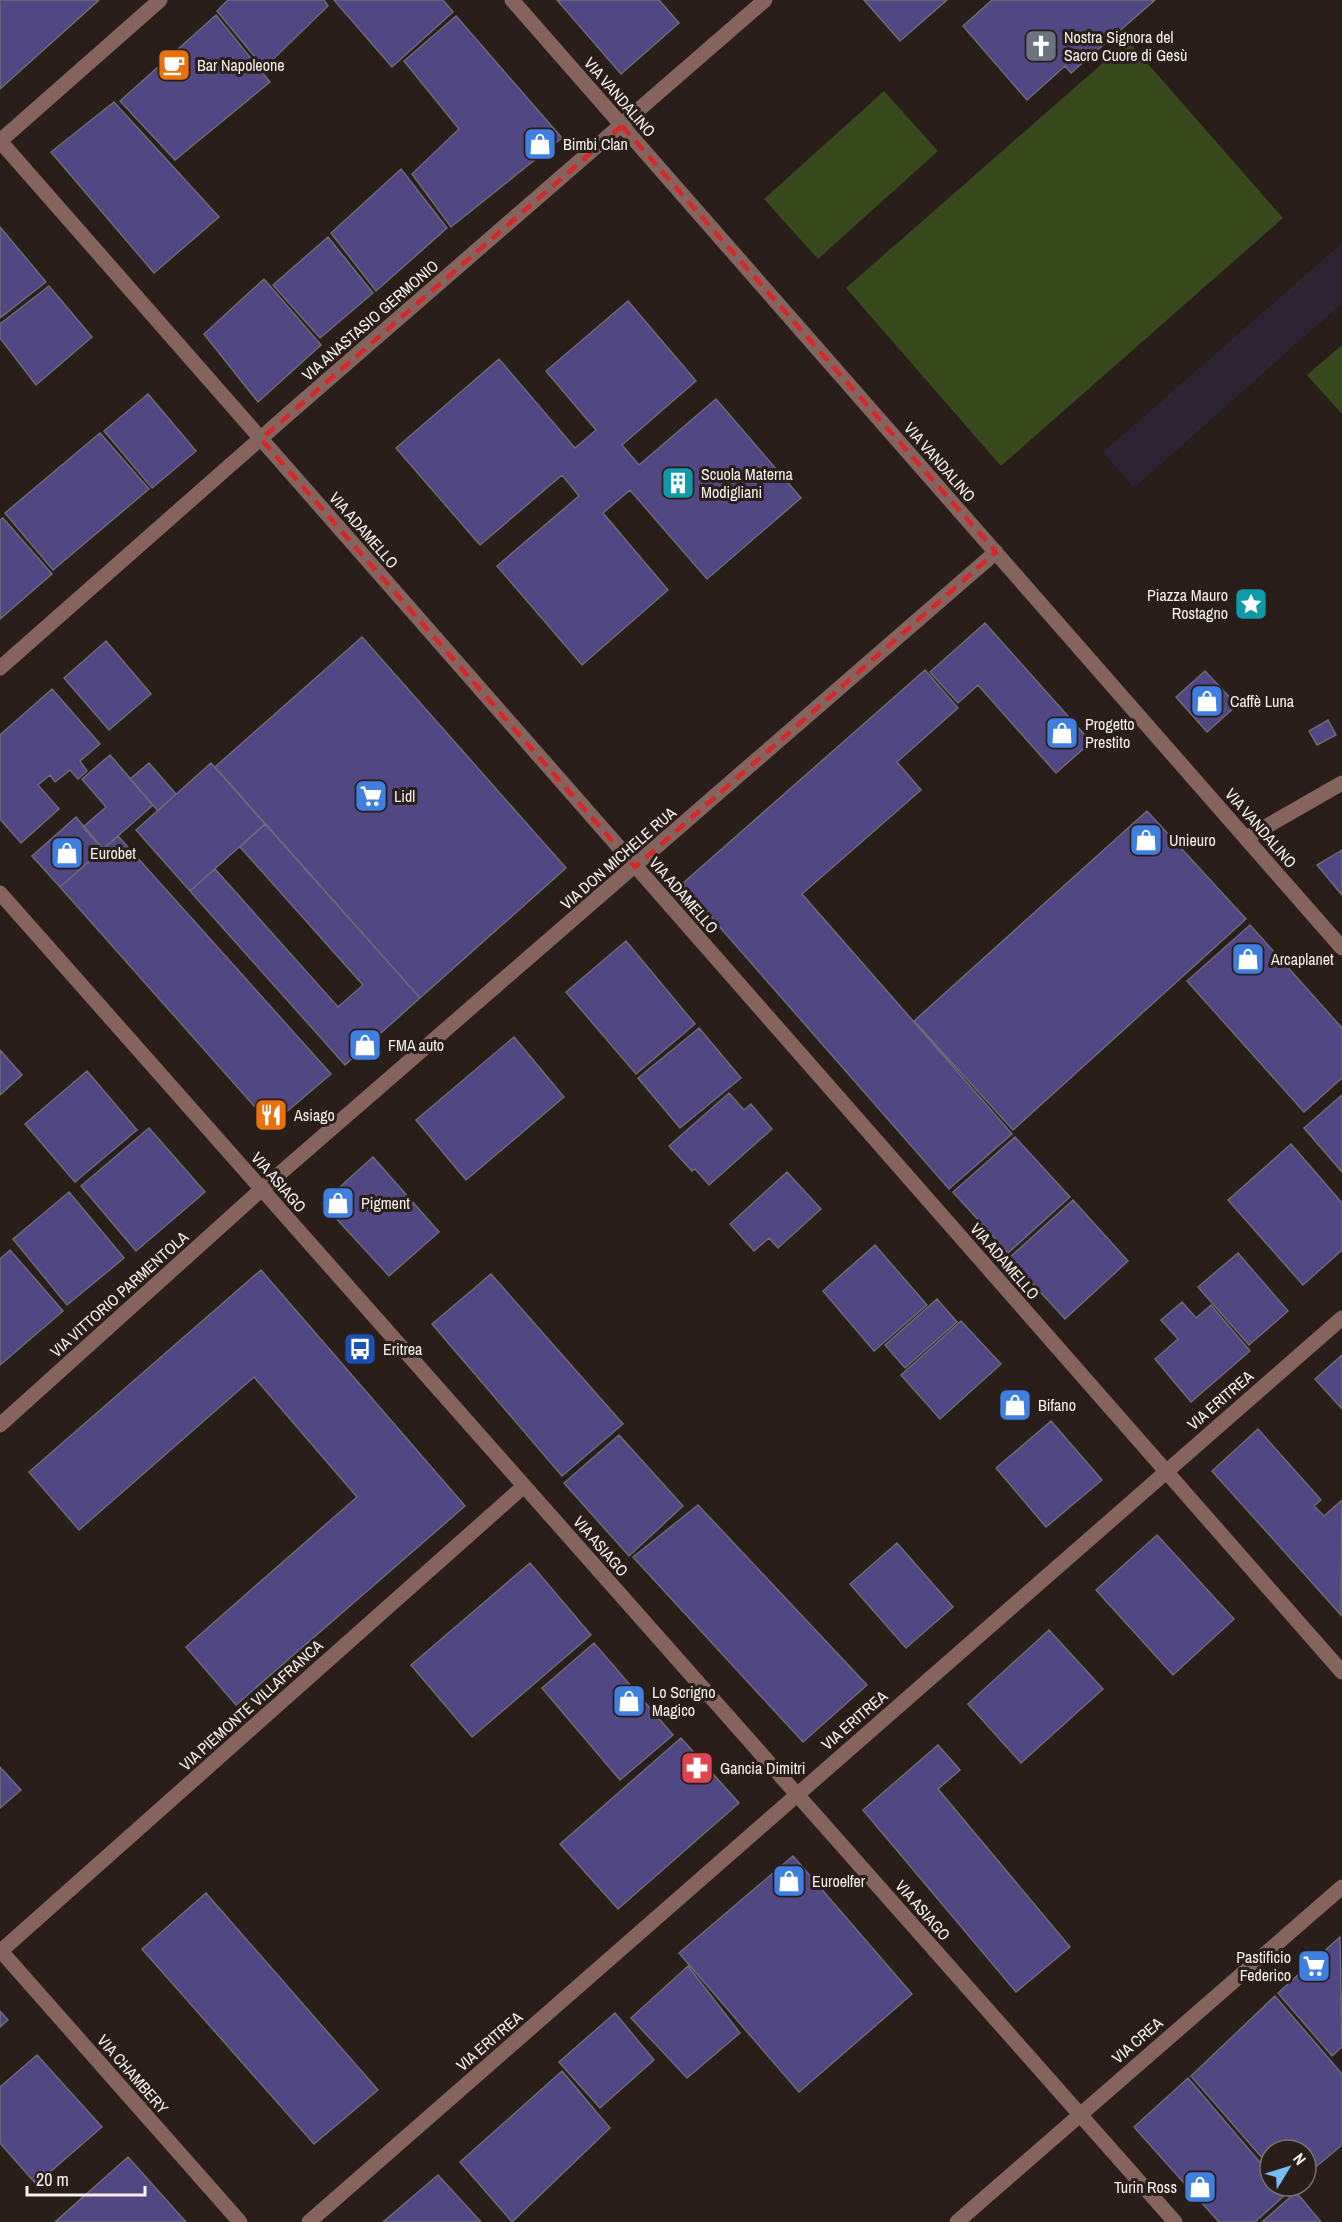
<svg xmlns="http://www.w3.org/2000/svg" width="1342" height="2222" font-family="'Archivo Narrow',sans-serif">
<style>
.commercial{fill:#2d2433}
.green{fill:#38491b}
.building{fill:#514783;stroke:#6c6b77;stroke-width:1.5}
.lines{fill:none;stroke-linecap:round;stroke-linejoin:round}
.minor{stroke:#84645d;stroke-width:15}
.marked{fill:none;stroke:#d62828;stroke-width:4.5;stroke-dasharray:12 8;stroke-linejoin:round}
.labels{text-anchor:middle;stroke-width:6;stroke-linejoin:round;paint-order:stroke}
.poi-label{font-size:16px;fill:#f7f0ec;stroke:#291e19;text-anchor:start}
.street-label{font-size:16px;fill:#f7f0ec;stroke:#291e19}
</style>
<rect width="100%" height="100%" fill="#291e19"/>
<path class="commercial" d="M1342,243V303L1134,488L1103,452Z"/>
<path class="green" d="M1128,41L1283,218L1001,466L846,288Z
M884,91L938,151L818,259L764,199Z
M1342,345V414L1307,375Z"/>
<path class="building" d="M0,0H99L0,89Z
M228,0H324L328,6L264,68L217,11Z
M334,0H443L453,12L392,67Z
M557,0H659L679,23L621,74Z
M864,0H947L900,41Z
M992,0H1155L1071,73L1065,66L1027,100L963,26Z
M216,15L270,82L175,160L120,101Z
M456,16L562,138L451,227L412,174L459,129L404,61Z
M114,102L219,217L154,273L51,152Z
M401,169L447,228L376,291L331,233Z
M0,227L46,282L0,318Z
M328,237L373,293L320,338L273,285Z
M264,279L321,345L258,402L204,334Z
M49,286L92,337L36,385L0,338V324Z
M628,301L696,381L622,445L639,465L716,399L801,498L707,579L630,490L603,513L668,590L582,665L497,566L579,496L562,475L480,545L396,448L499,359L575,448L596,430L546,371Z
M148,394L196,451L152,488L104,431Z
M100,433L149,489L53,570L5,513Z
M3,518L52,574L0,619V520Z
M985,623L1091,742L1056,773L978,685L958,703L930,672Z
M362,637L566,868L420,998L215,767Z
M106,641L151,694L109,730L64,678Z
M925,670L958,708L897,762L921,790L802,894L1012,1134L949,1189L682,884Z
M1205,671L1237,705L1207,732L1176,697Z
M52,689L100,744L80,761L87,771L78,779L70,770L55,782L50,775L38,785L59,809L21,843L0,819V735Z
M1328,720L1336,735L1317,745L1309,731Z
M110,755L153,805L103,849L83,827L106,807L82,779Z
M149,763L176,794L158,811L130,779Z
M211,763L265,824L190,891L136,830Z
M1147,811L1246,919L1013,1130L914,1021Z
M76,817L103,849L60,887L32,856Z
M265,824L420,998L345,1065L190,891L215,869L338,1007L363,985L240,847Z
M118,836L331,1074L271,1125L60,887Z
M1342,850V895L1317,865Z
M1250,925L1342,1028V1078L1304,1112L1187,981Z
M626,941L695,1024L636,1074L566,992Z
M699,1028L741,1078L680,1128L638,1078Z
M514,1037L564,1097L466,1180L416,1120Z
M0,1050L22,1075L0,1095Z
M87,1071L137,1130L75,1182L25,1124Z
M729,1093L744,1110L751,1104L772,1129L709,1185L695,1169L692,1171L669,1146Z
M1342,1095V1172L1304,1128Z
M149,1128L205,1192L136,1251L81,1186Z
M1015,1137L1070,1197L1008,1253L953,1192Z
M1291,1144L1342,1203V1250L1303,1285L1228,1200Z
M373,1157L439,1232L389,1276L322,1203Z
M787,1172L821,1209L778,1248L769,1238L754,1251L730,1224Z
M69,1192L124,1258L67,1305L13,1239Z
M1073,1200L1128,1261L1065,1319L1009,1258Z
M875,1245L927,1305L874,1351L823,1291Z
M10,1250L63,1311L0,1365V1259Z
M1238,1253L1288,1311L1249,1345L1198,1287Z
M261,1270L465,1506L236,1705L186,1647L357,1497L254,1377L79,1530L29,1472Z
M491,1274L623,1424L562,1476L432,1324Z
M937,1299L957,1322L905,1368L885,1345Z
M1182,1302L1196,1318L1211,1305L1250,1351L1191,1402L1155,1359L1178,1339L1161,1320Z
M961,1321L1001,1364L940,1419L901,1375Z
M1342,1355V1409L1315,1379Z
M1051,1421L1102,1480L1046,1527L996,1468Z
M1258,1429L1321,1500L1314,1506L1324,1516L1342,1500L1341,1615L1212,1471Z
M619,1435L683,1506L629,1556L564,1483Z
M698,1505L867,1685L803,1742L633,1557Z
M1157,1535L1234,1619L1173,1675L1096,1590Z
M897,1543L953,1607L906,1648L850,1584Z
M530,1563L591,1635L472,1737L411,1665Z
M1049,1630L1103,1689L1021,1763L968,1704Z
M594,1643L673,1735L620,1780L542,1688Z
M681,1738L739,1803L618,1909L560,1844Z
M938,1745L960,1770L938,1789L1070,1947L1016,1992L863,1810Z
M0,1767L21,1790L0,1808Z
M793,1856L912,1994L799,2092L679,1953Z
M206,1893L378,2090L314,2144L142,1949Z
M1340,1937L1342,2047L1332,2056L1278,1993Z
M688,1966L740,2033L687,2078L631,2018Z
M1275,1996L1342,2074V2145L1306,2175V2150H1270V2167L1191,2076Z
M0,2011L8,2020L0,2027Z
M615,2013L654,2060L600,2108L559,2062Z
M37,2055L102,2127L36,2184L0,2143V2087Z
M562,2071L610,2128L512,2222L460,2162Z
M1188,2078L1270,2174V2186H1280L1286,2194L1255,2222H1219L1134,2127Z
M128,2157L186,2222H55Z
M438,2175L481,2222H383Z
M1296,2192L1321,2222H1262Z"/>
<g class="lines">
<path class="minor" d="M512,0L1342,948
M0,141L1342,1672
M0,141L160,0
M0,668L286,416L765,0
M1246,838L1342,783
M0,893L1175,2222
M0,1425L262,1189L996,552
M0,1950L240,2222
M1,1951L524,1486
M309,2222L1342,1318
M957,2222L1342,1887"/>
</g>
<path class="marked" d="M622,126L996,552L635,867L261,439Z"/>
<defs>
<g id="church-square" transform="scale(1.725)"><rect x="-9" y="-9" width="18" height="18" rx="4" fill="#6b7280" stroke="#291e19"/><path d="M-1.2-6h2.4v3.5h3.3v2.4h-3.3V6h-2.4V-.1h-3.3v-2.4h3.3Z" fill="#fff"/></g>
<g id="cafe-square" transform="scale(1.725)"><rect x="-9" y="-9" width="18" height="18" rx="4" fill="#e8710a" stroke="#291e19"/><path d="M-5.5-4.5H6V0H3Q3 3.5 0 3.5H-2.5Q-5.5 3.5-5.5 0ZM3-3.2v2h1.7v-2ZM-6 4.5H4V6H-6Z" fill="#fff"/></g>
<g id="shop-square" transform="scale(1.725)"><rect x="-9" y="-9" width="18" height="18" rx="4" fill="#3f7fe0" stroke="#291e19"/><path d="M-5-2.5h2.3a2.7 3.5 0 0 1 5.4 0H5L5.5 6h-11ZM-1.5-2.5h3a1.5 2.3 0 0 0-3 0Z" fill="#fff"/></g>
<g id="building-square" transform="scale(1.725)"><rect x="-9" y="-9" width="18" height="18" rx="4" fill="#0f9aa8" stroke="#291e19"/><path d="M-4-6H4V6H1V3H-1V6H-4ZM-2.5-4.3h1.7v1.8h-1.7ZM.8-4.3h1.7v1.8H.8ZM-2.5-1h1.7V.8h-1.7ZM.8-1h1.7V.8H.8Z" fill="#fff"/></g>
<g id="sight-square" transform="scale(1.725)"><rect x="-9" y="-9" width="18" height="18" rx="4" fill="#0f9aa8" stroke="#291e19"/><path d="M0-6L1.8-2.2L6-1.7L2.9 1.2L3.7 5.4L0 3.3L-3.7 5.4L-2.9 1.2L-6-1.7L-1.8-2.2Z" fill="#fff"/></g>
<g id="supermarket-square" transform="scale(1.725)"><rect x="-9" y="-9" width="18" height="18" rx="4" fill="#3f7fe0" stroke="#291e19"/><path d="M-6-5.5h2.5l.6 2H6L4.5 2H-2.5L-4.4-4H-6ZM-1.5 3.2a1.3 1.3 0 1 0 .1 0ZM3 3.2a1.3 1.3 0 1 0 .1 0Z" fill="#fff"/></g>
<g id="restaurant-square" transform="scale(1.725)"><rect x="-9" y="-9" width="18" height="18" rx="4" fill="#e8710a" stroke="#291e19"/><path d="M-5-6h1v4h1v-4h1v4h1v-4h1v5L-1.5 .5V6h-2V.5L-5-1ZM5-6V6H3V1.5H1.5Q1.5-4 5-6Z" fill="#fff"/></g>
<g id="bus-square" transform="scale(1.725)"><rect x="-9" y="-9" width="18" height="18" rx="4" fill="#1a4fb4" stroke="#291e19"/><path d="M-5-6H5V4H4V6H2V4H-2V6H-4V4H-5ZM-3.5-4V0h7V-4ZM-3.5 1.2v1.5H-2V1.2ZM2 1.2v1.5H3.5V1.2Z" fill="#fff"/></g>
<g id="pharmacy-square" transform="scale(1.725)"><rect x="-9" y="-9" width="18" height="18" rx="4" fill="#e0444e" stroke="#291e19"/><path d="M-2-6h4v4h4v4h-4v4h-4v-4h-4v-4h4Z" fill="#fff"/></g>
</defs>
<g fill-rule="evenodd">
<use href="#church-square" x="1041" y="46"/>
<use href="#cafe-square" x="174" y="65"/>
<use href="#shop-square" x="540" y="144"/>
<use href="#building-square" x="678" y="483"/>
<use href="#sight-square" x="1251" y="604"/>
<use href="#shop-square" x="1207" y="701"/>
<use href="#shop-square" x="1062" y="733"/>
<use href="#supermarket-square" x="371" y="796"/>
<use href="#shop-square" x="1146" y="840"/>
<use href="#shop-square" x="67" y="853"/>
<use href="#shop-square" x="1248" y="959"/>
<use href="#shop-square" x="365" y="1045"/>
<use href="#restaurant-square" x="271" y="1115"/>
<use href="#shop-square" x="338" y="1203"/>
<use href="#bus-square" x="360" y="1349"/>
<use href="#shop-square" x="1015" y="1405"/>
<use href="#shop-square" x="629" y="1701"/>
<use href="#pharmacy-square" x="697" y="1768"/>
<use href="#shop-square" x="789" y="1881"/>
<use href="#supermarket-square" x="1314" y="1966"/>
<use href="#shop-square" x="1200" y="2187"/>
</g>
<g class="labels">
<g class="poi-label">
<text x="1064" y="43">Nostra Signora del<tspan x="1064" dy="18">Sacro Cuore di Gesù</tspan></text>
<text x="197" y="71">Bar Napoleone</text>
<text x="563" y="150">Bimbi Clan</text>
<text x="701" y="480">Scuola Materna<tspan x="701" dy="18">Modigliani</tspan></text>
<text x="1228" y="601" text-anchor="end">Piazza Mauro<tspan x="1228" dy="18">Rostagno</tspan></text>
<text x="1230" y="707">Caffè Luna</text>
<text x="1085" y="730">Progetto<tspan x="1085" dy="18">Prestito</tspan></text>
<text x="394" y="802">Lidl</text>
<text x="1169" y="846">Unieuro</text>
<text x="90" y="859">Eurobet</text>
<text x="1271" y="965">Arcaplanet</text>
<text x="388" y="1051">FMA auto</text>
<text x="294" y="1121">Asiago</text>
<text x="361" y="1209">Pigment</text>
<text x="383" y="1355">Eritrea</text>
<text x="1038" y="1411">Bifano</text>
<text x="652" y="1698">Lo Scrigno<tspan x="652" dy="18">Magico</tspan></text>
<text x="720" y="1774">Gancia Dimitri</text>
<text x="812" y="1887">Euroelfer</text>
<text x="1291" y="1963" text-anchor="end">Pastificio<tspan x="1291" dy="18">Federico</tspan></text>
<text x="1177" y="2193" text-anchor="end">Turin Ross</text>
</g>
<g class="street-label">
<text transform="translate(620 97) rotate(49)" y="6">VIA VANDALINO</text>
<text transform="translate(370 320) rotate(-41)" y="6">VIA ANASTASIO GERMONIO</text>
<text transform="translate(940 462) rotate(49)" y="6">VIA VANDALINO</text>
<text transform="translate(364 530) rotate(49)" y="6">VIA ADAMELLO</text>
<text transform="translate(1261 828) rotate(49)" y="6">VIA VANDALINO</text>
<text transform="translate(618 858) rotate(-41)" y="6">VIA DON MICHELE RUA</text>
<text transform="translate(684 895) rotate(49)" y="6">VIA ADAMELLO</text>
<text transform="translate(279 1182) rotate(49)" y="6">VIA ASIAGO</text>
<text transform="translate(1005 1261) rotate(49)" y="6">VIA ADAMELLO</text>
<text transform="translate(119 1294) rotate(-42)" y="6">VIA VITTORIO PARMENTOLA</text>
<text transform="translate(1220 1400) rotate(-41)" y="6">VIA ERITREA</text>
<text transform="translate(601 1546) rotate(49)" y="6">VIA ASIAGO</text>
<text transform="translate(251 1705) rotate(-42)" y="6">VIA PIEMONTE VILLAFRANCA</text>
<text transform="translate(854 1720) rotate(-41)" y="6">VIA ERITREA</text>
<text transform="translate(923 1910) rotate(49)" y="6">VIA ASIAGO</text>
<text transform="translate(1137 2040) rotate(-41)" y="6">VIA CREA</text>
<text transform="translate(489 2041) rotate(-41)" y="6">VIA ERITREA</text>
<text transform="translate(133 2074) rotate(49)" y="6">VIA CHAMBERY</text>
</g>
</g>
<g transform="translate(1288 2168) rotate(52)"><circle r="28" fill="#291e19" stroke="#7b726d" stroke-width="1.5"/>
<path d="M0-4.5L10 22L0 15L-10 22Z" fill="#7abef8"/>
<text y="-9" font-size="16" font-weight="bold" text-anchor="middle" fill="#f7f0ec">N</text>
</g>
<path d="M27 2186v9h118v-9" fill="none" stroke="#f7f0ec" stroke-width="3"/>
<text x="36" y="2186" font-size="18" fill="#f7f0ec" stroke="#291e19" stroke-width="4.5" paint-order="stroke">20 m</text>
</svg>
